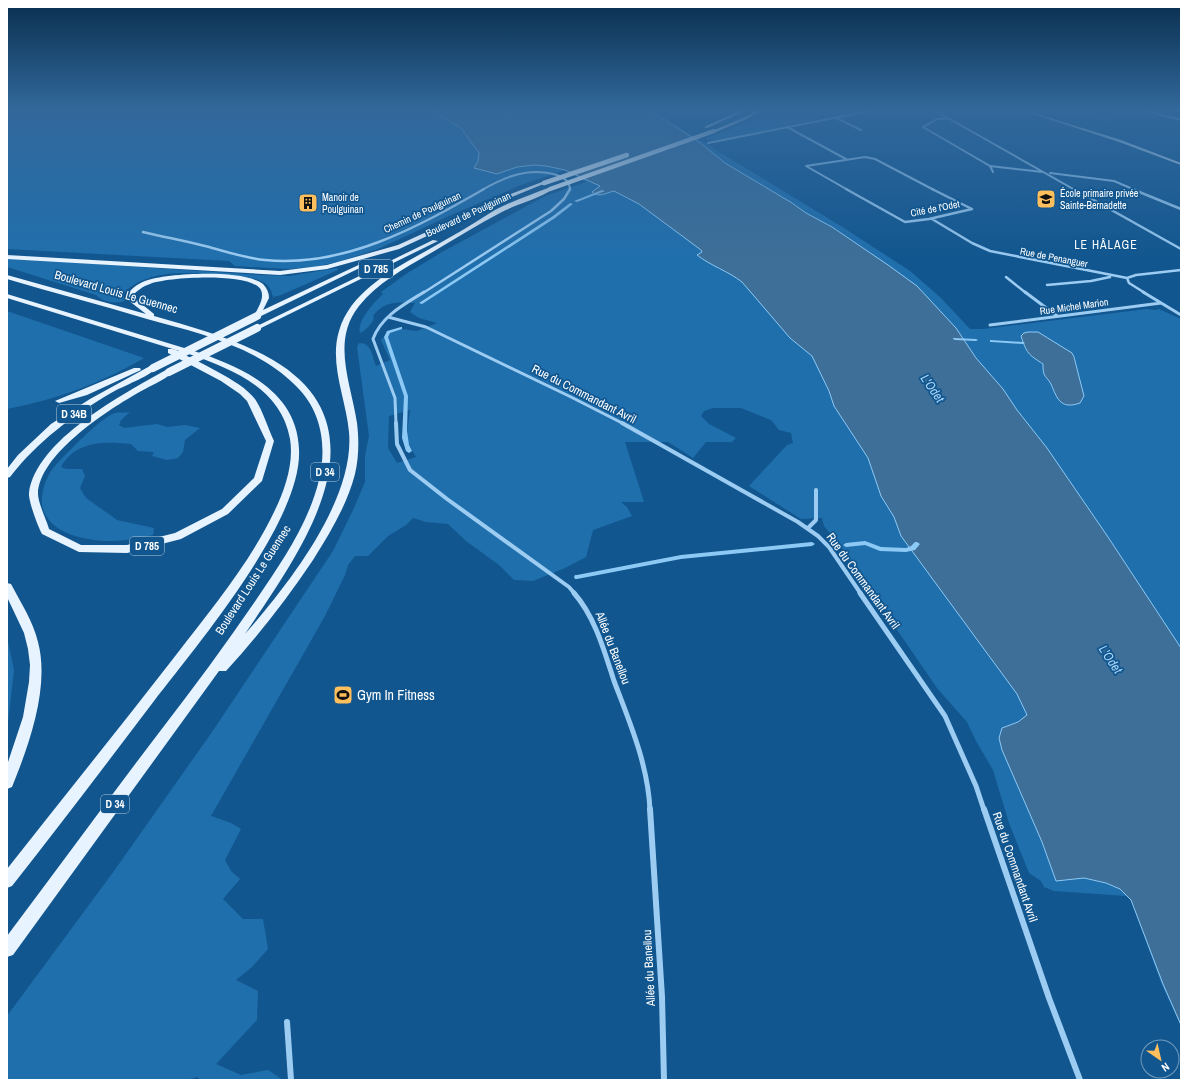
<svg xmlns="http://www.w3.org/2000/svg" width="1188" height="1087" font-family="'Archivo Narrow',sans-serif">
<style>
.green{fill:#206fad;fill-rule:evenodd}
.water{fill:#3d6f98;stroke:#8dc9f5}
.lines{fill:none;stroke-linecap:round;stroke-linejoin:round}
.stream{fill:#8dc9f5;fill-rule:evenodd}
.minor-far5{stroke:#9cccf2;stroke-width:2}
.minor-far4{stroke:#9cccf2;stroke-width:2.5}
.minor-far3{stroke:#9cccf2;stroke-width:3}
.minor-far2{stroke:#9cccf2;stroke-width:4}
.minor-far1{stroke:#9cccf2;stroke-width:5}
.minor{stroke:#9cccf2;stroke-width:6}
.secondary{fill:#cbe5fc;fill-rule:evenodd}
.primary{fill:#e7f3ff;fill-rule:evenodd}
.primary-bridge-far1{stroke:#e7f3ff;stroke-width:4.5}
.primary-bridge{stroke:#e7f3ff;stroke-width:8}
.labels{text-anchor:middle;stroke-width:3.5;stroke-linejoin:round;paint-order:stroke}
.far-poi-label{font-size:10px;fill:#fff;stroke:#11568f;text-anchor:start}
.far-street-label{font-size:10px;fill:#fff;stroke:#11568f}
.shield{fill:#11568f;stroke:#b8ccdd;stroke-width:1}
.shield-label{font-size:11px;font-weight:bold;fill:#fff}
.far-quarter-label{font-size:12px;letter-spacing:1px;fill:#fff;stroke:#11568f}
.street-label{font-size:12px;fill:#fff;stroke:#11568f}
.water-label{font-size:13px;font-style:italic;fill:#a8d6f9;stroke:#11568f}
.near-poi-label{font-size:14px;fill:#fff;stroke:#11568f;text-anchor:start}
</style>
<rect width="100%" height="100%" fill="#11568f"/>
<path class="green" d="M7,109H552L709,203L1181,851V1026L1161,983L1131,900L1126,896L1054,891L1044,887L1041,881L1029,873L1009,823L993,770L976,741L967,722L937,688L834,538L824,526L822,518L801,519L749,486L787,445L793,443L791,433L779,430L771,420L741,408H713L704,411L701,416L709,424L736,438L732,442H706L693,458L668,442H625L644,502H621L627,507L632,516L593,530L586,557L565,568L533,581L514,580L499,565L466,541L448,524L426,522L413,518L406,525L388,536L368,556H355L348,565L345,575L325,616L211,816L231,823L241,829L225,860L231,871L240,879L223,899L243,919H263L268,949L252,967L236,980L258,991L257,1020L216,1064L241,1075L268,1070L283,1080H199L198,1077L188,1080H7V1016L114,871L212,732L333,551L354,508L365,482V456L369,436L357,347L359,343C372,343 372,356 376,366L390,360L381,340L387,334L402,329L417,331L437,323L419,318L410,312L415,303C399,302 383,301 373,316L374,318C371,325 366,330 360,333C356,322 375,301 383,294L381,292L406,274L442,252L534,202L548,195L586,182L565,170L521,185L449,216L378,249L338,262L313,267L288,269L235,266L229,261L7,249ZM410,410L406,441L416,457L397,463L388,448L389,416Z
M649,109L844,228L910,271L941,298L970,329H983L1147,309L1156,310L1159,309L1181,319V689Z
M771,109H827L817,118L810,121L738,136L718,140H707L706,138L756,119Z
M1048,109H1106L1086,111L1114,120C1105,122 1100,120 1092,118C1082,117 1073,118 1063,115L1066,113Z
M7,258L260,275L290,276L337,268L338,270L281,295L273,297C271,290 270,286 263,282C253,276 239,277 228,276C197,273 159,268 132,286C126,290 122,293 125,301C116,304 103,302 96,295L7,267Z
M7,311L144,358C99,384 58,399 7,409Z
M130,412L121,420L119,425L124,428L157,424L167,427L185,425L200,428L185,440L183,452L178,458L167,460L152,456L154,452L138,451L131,444C104,441 75,441 61,467L66,469H82L85,476L80,488L86,498L117,520L154,528L153,535C139,538 125,541 111,541C87,541 46,534 42,504C41,492 46,477 54,467C61,458 71,450 79,441C87,434 105,416 115,413C120,412 125,413 130,412Z
M7,637L14,670L7,732Z"/>
<path class="water" d="M433,109H649L699,142L725,163L792,203L806,213L832,227L888,265L917,286L956,328L976,358L1003,389L1017,410L1047,448L1108,537L1181,648V1025L1163,984L1131,900L1120,889L1106,883L1084,878L1056,881L1042,842L1002,750L999,738L1002,728L1018,722L1027,715L1017,694L901,536L894,517L881,496L868,458L834,406L829,391L812,356L790,338L742,282C728,271 711,266 697,255L702,252L701,250L639,204L614,191C605,193 600,198 592,192L600,186L565,170L546,166L534,165L517,167L497,174L474,168L478,161L479,153L461,128L443,118Z
M1028,332H1038L1072,353L1074,357L1084,396L1080,403C1060,410 1057,398 1051,384C1049,380 1045,377 1044,374C1043,371 1043,367 1043,364C1028,354 1027,354 1021,336L1024,333Z"/>
<g class="lines">
<path class="stream" d="M602,190L605,191L577,202L574,201Z
M570,203L573,204L555,218L422,304L419,303L553,216Z
M401,327H402V329L390,333L388,337L408,396L407,431L409,445L412,451L409,453L406,451L402,438L404,396L384,337L387,331Z
M953,338L976,339L978,340L976,341L955,340L953,339Z
M990,340L1023,342L1025,343L1023,344L992,342H990Z
M865,541L881,547L906,548L911,546L915,542H917L920,544L915,550L906,552L880,551L865,545L846,547L843,545L846,543Z
M812,542L815,544L812,546L681,559L577,579H575L574,577L575,575H577L681,555Z"/>
<path class="minor-far5" d="M932,109L1075,190
M1139,109L1181,120
M834,117L861,130
M948,118L937,119L923,127L990,166L993,172
M787,127L846,159
M708,143L879,109
M990,166L1043,172
M1050,173L1114,181L1135,190
M482,190C506,176 530,167 557,175C564,178 570,181 570,190
M848,190L806,166L865,157L875,159L934,190"/>
<path class="minor-far4" d="M846,189L905,222L929,219L972,209L932,189
M1074,189L1181,249
M1132,189L1181,209
M932,219L972,243L990,251L1127,278L1136,275L1181,270
M143,232C164,237 185,241 205,246C225,251 244,258 265,260C344,268 418,227 484,189
M1006,277L1026,293
M1127,278L1129,283L1145,293
M1047,285L1091,281L1110,277
M423,293L551,211L564,199L570,189"/>
<path class="minor-far3" d="M1025,292L1057,316
M1143,292L1181,315
M388,317L426,327L571,397L624,424
M990,325L1161,303
M396,424L395,398L373,339C381,316 405,304 424,292"/>
<path class="minor-far2" d="M396,423L397,444L410,470L447,499L569,587L575,594
M622,423L798,522L818,536L829,547L861,594
M808,528L816,520V490"/>
<path class="minor-far1" d="M574,593C595,617 604,650 614,681C630,723 648,765 650,810
M860,593L945,716L976,786L984,810"/>
<path class="minor" d="M650,809L662,997L664,1080
M984,809L1049,998L1080,1080
M287,1022L291,1080"/>
<path class="secondary" d="M1018,109H1021L1121,140L1181,163V165L1119,142Z"/>
<path class="primary" d="M744,109H749L707,128L704,127Z
M759,109H763L747,119L716,132L712,131L745,117Z
M542,182L546,183L507,199L399,249L327,269L280,275L7,259V255L280,271L327,265L398,245L503,197Z
M548,188L553,189C539,199 516,204 500,213C479,224 458,237 436,250C409,266 379,281 359,306C331,341 351,383 357,423C359,439 359,457 355,474C347,505 330,533 313,560C287,599 258,636 226,671H219L13,955L7,957V936C59,867 109,798 161,730C194,687 226,644 256,600C281,563 308,525 319,480C327,447 322,411 296,386C258,347 199,333 147,319C101,305 54,293 7,279V275L146,314L128,300L126,296C131,289 137,284 145,281C167,273 244,269 263,284C267,288 269,293 269,298L263,310L367,261L372,262L257,318L254,316C257,309 265,299 261,290C252,272 167,277 150,284C143,286 137,291 132,296L154,314V316C195,328 237,339 273,360C392,430 298,555 245,634C288,585 355,500 349,432C346,399 329,364 339,331C351,289 398,267 433,247C452,236 472,225 490,213C506,203 530,195 548,188Z
M433,240L438,241L259,329L253,328Z
M7,294L194,351C242,367 297,391 299,449C303,520 197,645 154,701C107,763 60,825 12,886L7,888V869C63,798 120,727 176,655C211,609 250,563 275,510C285,489 294,463 290,439C281,388 232,369 189,354L7,298Z
M168,349H174C195,361 241,380 255,399C263,411 268,428 274,441L262,481L228,514L181,539L127,553L79,552L42,534C38,527 28,500 29,493C36,440 123,394 166,370H169L173,372C164,381 147,387 136,394C105,412 39,455 38,494C38,503 47,521 49,529L81,545H127L175,533L222,509L254,478L266,441L247,401L240,394L221,381L168,353Z
M150,366H153L157,368C148,377 123,386 111,393C72,416 38,441 10,477L7,478V469L18,455L51,424L90,399Z
M134,368H140L141,370L87,395L59,403L55,401Z
M7,583L11,584C21,603 33,621 38,642C50,687 29,745 12,787L7,789V765L23,717L29,682L30,665L28,649L24,633L7,597Z"/>
<path class="primary-bridge-far1" d="M544,183L627,155
M550,189L714,131"/>
<path class="primary-bridge" d="M153,368L257,316
M169,372L257,328"/>
</g>
<linearGradient id="sky" x2="0" y2="1"><stop stop-color="#092f4f"/><stop offset="0.42" stop-color="#32689b"/><stop offset="1" stop-color="#32689b" stop-opacity="0"/></linearGradient>
<rect width="1188" height="261" fill="url(#sky)"/>
<defs>
<g id="school-square" transform="scale(1)"><rect x="-9" y="-9" width="18" height="18" rx="4" fill="#ffbf5d" stroke="#11568f"/><path d="M0-5L7-2L0 1L-7-2ZM-4 1L0 2.5L4 1V4Q0 6-4 4Z" fill="#111"/></g>
<g id="building-square" transform="scale(1)"><rect x="-9" y="-9" width="18" height="18" rx="4" fill="#ffbf5d" stroke="#11568f"/><path d="M-4-6H4V6H1V3H-1V6H-4ZM-2.5-4.3h1.7v1.8h-1.7ZM.8-4.3h1.7v1.8H.8ZM-2.5-1h1.7V.8h-1.7ZM.8-1h1.7V.8H.8Z" fill="#111"/></g>
<g id="stadium-square" transform="scale(1)"><rect x="-9" y="-9" width="18" height="18" rx="4" fill="#ffbf5d" stroke="#11568f"/><path d="M0-5a6.5 5 0 1 0 0 10a6.5 5 0 1 0 0-10ZM-3.5-1.8h7v3.6h-7Z" fill="#111"/></g>
</defs>
<g fill-rule="evenodd">
<use href="#school-square" x="1046" y="199"/>
<use href="#building-square" x="308" y="203"/>
<use href="#stadium-square" x="343" y="695"/>
</g>
<g class="labels">
<g class="far-poi-label">
<text x="1060" y="197">École primaire privée<tspan x="1060" dy="12">Sainte-Bernadette</tspan></text>
<text x="322" y="201">Manoir de<tspan x="322" dy="12">Poulguinan</tspan></text>
</g>
<g class="far-street-label">
<text transform="translate(935 208) rotate(-11)" y="4">Cité de l'Odet</text>
<text transform="translate(422 212) rotate(-25)" y="4">Chemin de Poulguinan</text>
<text transform="translate(468 214) rotate(-25)" y="4">Boulevard de Poulguinan</text>
<text transform="translate(1054 257) rotate(11)" y="4">Rue de Penanguer</text>
<text transform="translate(1074 306) rotate(-8)" y="4">Rue Michel Marion</text>
</g>
<g class="shield">
<rect x="359" y="260" width="34" height="18" rx="3"/>
<rect x="57" y="405" width="34" height="18" rx="3"/>
<rect x="311" y="463" width="28" height="18" rx="3"/>
<rect x="130" y="537" width="34" height="18" rx="3"/>
<rect x="101" y="795" width="28" height="18" rx="3"/>
</g>
<g class="shield-label">
<text x="376" y="273">D 785</text>
<text x="74" y="418">D 34B</text>
<text x="325" y="476">D 34</text>
<text x="147" y="550">D 785</text>
<text x="115" y="808">D 34</text>
</g>
<g class="far-quarter-label">
<text x="1106" y="249">LE HÂLAGE</text>
</g>
<g class="street-label">
<text transform="translate(116 292) rotate(16)" y="4">Boulevard Louis Le Guennec</text>
<text transform="translate(584 394) rotate(27)" y="4">Rue du Commandant Avril</text>
<text transform="translate(253 580) rotate(-57)" y="4">Boulevard Louis Le Guennec</text>
<text transform="translate(863 581) rotate(54)" y="4">Rue du Commandant Avril</text>
<text transform="translate(613 648) rotate(69)" y="4">Allée du Banellou</text>
<text transform="translate(1015 867) rotate(71)" y="4">Rue du Commandant Avril</text>
<text transform="translate(649 968) rotate(-93)" y="4">Allée du Banellou</text>
</g>
<g class="water-label">
<text transform="translate(933 388) rotate(55)" y="5">L'Odet</text>
<text transform="translate(1111 659) rotate(56)" y="5">L'Odet</text>
</g>
<g class="near-poi-label">
<text x="357" y="700">Gym In Fitness</text>
</g>
</g>
<rect width="1188" height="1087" fill="none" stroke="#ffffff" stroke-width="16"/>
<g transform="translate(1160 1059) rotate(146)"><circle r="19" fill="#11568f" stroke="#709abc"/>
<path d="M0-3L7 15L0 10L-7 15Z" fill="#ffbf5d"/>
<text y="-6" font-size="11" font-weight="bold" text-anchor="middle" fill="#ffffff">N</text>
</g>
</svg>
